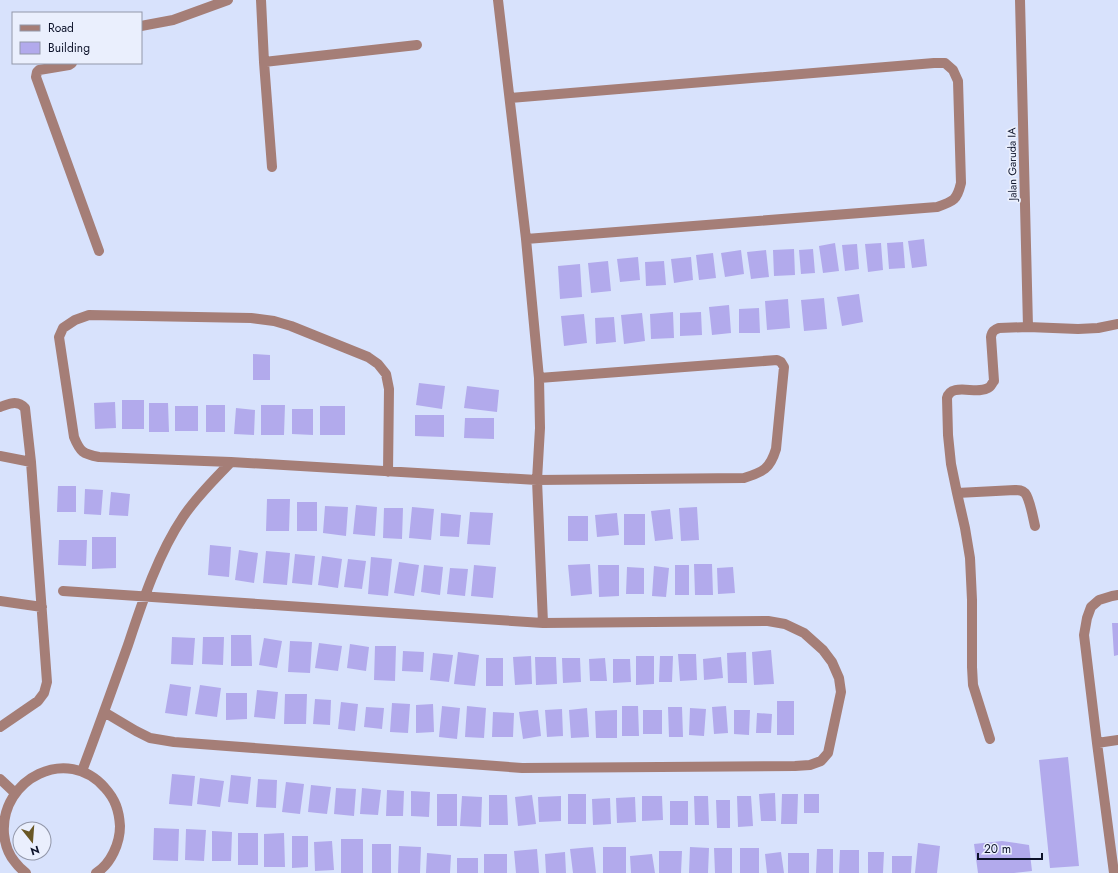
<svg xmlns="http://www.w3.org/2000/svg" width="1118" height="873" font-family="Jost,sans-serif">
<style>
.building{fill:#b2aaec}
.lines{fill:none;stroke-linecap:round;stroke-linejoin:round}
.minor{stroke:#a57e77;stroke-width:10}
.labels{text-anchor:middle;stroke-width:3.5;stroke-linejoin:round;paint-order:stroke}
.street-label{font-size:11px;fill:#0d132a;stroke:#eaeffd}
</style>
<rect width="100%" height="100%" fill="#d8e2fc"/>
<path class="building" d="M924,239L927,266L912,268L908,241Z
M903,242L905,268L889,269L887,243Z
M835,243L839,271L823,273L819,246Z
M881,243L883,270L868,272L865,244Z
M857,244L859,269L845,271L842,245Z
M794,249L795,275L774,276L773,250Z
M813,249L815,273L801,274L799,250Z
M741,250L744,274L725,277L721,253Z
M766,250L769,277L751,279L747,252Z
M713,253L716,278L699,280L696,255Z
M638,257L640,280L620,282L617,259Z
M691,257L693,280L674,283L671,259Z
M608,261L611,291L591,293L588,263Z
M664,261L666,285L646,286L645,262Z
M580,264L582,297L560,299L558,266Z
M859,294L863,322L842,326L837,297Z
M824,298L827,329L804,331L801,300Z
M788,299L790,328L767,330L765,301Z
M729,305L731,333L712,335L709,307Z
M759,308L760,333H739V309Z
M673,312L674,338L651,339L650,314Z
M701,312L702,335L680,336V313Z
M642,313L645,341L624,344L621,315Z
M584,314L587,343L564,346L561,316Z
M614,317L616,342L596,344L595,318Z
M253,354L270,355V380H253Z
M419,383L445,386L442,409L416,405Z
M467,386L499,390L497,412L464,408Z
M122,400H144V429H122Z
M115,402L116,428L95,429L94,403Z
M149,403H168L169,432H149Z
M206,405H225V432H206Z
M261,405H285L284,435H261Z
M175,406H198V431H175Z
M320,406H345V435H320Z
M236,408L255,410L254,435L234,434Z
M292,409H313V435L292,434Z
M415,415H444V437L415,436Z
M465,418H494V439L464,438Z
M58,486H76V512H57Z
M85,489L103,490L101,515L84,514Z
M111,492L130,494L128,516L109,515Z
M267,499H290L289,531H266Z
M297,502H317V531H297Z
M356,505L377,507L375,536L353,534Z
M325,506L348,507L346,536L323,533Z
M412,507L434,509L431,540L409,538Z
M697,507L699,540L681,541L679,508Z
M384,508H403L402,539L383,538Z
M670,509L673,539L655,541L651,511Z
M470,512L493,513L490,545L467,544Z
M441,513L461,515L459,537L440,536Z
M617,513L619,535L597,537L595,515Z
M624,514H645V545H624Z
M568,516H588V541H568Z
M92,537H116V568L92,569Z
M59,540H87L86,566L58,565Z
M210,545L231,547L229,577L208,575Z
M239,550L258,553L254,583L235,580Z
M266,551L290,553L287,585L263,583Z
M295,554L315,556L312,585L292,583Z
M322,556L342,559L338,588L318,585Z
M371,557L392,559L388,596L368,594Z
M348,559L366,561L362,589L344,587Z
M399,562L419,565L414,596L394,593Z
M590,564L592,594L571,596L568,565Z
M694,564H712L713,595H695Z
M424,565L443,567L440,595L421,592Z
M474,565L496,567L493,598L471,596Z
M598,565H619V596L599,597Z
M675,565H689V595H675Z
M654,566L669,568L666,597L652,596Z
M627,567L644,568V594H626Z
M733,567L735,593L718,594L717,568Z
M450,568L468,569L465,596L447,594Z
M1112,623H1118V655L1114,656Z
M231,635H251L252,666H231Z
M172,637L195,638L193,665L171,664Z
M203,637H224L223,665L202,664Z
M264,638L282,641L277,668L259,665Z
M290,641L312,642L310,673L288,672Z
M319,643L342,646L338,671L315,668Z
M350,644L369,647L366,671L347,668Z
M375,646H396L395,681L374,680Z
M771,650L774,684L754,685L752,652Z
M403,651L424,652L423,672L402,671Z
M458,652L479,655L475,686L454,684Z
M746,652L747,683H728L727,653Z
M433,653L453,655L449,682L430,680Z
M678,654H696L697,680L680,681Z
M531,656L532,684L515,685L513,657Z
M636,656H654V684L636,685Z
M660,656H673L672,682H659Z
M535,657H556L557,684L536,685Z
M721,657L723,678L704,680L703,659Z
M486,658H503V686H486Z
M562,658H580L581,682L563,683Z
M605,658L607,681H590L589,659Z
M613,659H630L631,682L613,683Z
M170,684L191,687L187,716L165,713Z
M200,685L221,688L217,717L195,714Z
M257,690L278,692L275,719L254,717Z
M226,693H247V719L226,720Z
M285,694H307L306,724H284Z
M315,699L331,700L330,725L313,724Z
M777,701H794V735H777Z
M341,702L358,704L355,731L338,729Z
M392,703L410,704L408,733L390,732Z
M433,704L434,732L416,733V705Z
M442,706L460,708L457,739L439,737Z
M467,706L486,708L484,738L465,737Z
M622,706H638L639,736H622Z
M726,706L728,733L714,734L712,707Z
M366,707L384,708L382,729L364,727Z
M668,707H682L683,737H669Z
M587,708L589,737L571,738L569,710Z
M690,708L706,709L704,736L689,735Z
M562,709L563,736L547,737L545,710Z
M538,710L541,736L523,739L519,712Z
M617,710V738H596L595,711Z
M643,710H662V734H643Z
M734,710H750L749,735L734,734Z
M493,712L514,713L513,737H492Z
M757,713L772,714L771,733H756Z
M1068,757L1079,866L1050,868L1039,760Z
M172,774L195,776L192,806L169,804Z
M231,775L251,777L248,804L228,802Z
M200,778L224,781L220,807L197,804Z
M258,779L277,780L276,808L256,807Z
M286,782L304,784L300,814L282,812Z
M311,785L331,787L327,814L308,812Z
M336,788L356,789L354,816L334,814Z
M362,788L381,790L378,815L360,814Z
M387,790L404,791L403,816H386Z
M411,791L430,792L429,817L411,816Z
M775,793L776,821H761L759,794Z
M437,794H457V826H437Z
M568,794H586V824H568Z
M782,794H798L797,824H781Z
M804,794H819V813H804Z
M489,795H507L508,825H489Z
M532,795L536,824L518,826L515,797Z
M462,796L482,797L481,827L460,826Z
M561,796V821L539,822L538,797Z
M642,796H662L663,820L642,821Z
M694,796H708L709,825H695Z
M737,796H751L753,826L738,827Z
M635,797L636,822L617,823L616,798Z
M610,798L611,824L593,825L592,799Z
M716,800H730V828H717Z
M670,801H688V825H670Z
M154,828L179,829L178,861L153,860Z
M186,829L206,830L204,861L185,860Z
M212,831L232,832L231,861H212Z
M238,833H258V865H238Z
M284,833L285,867H264V834Z
M292,836H308V867L292,868Z
M341,839H363V873H341Z
M332,841L334,870L315,871L314,842Z
M1002,841L1029,845L1032,871L1014,873H978L974,844Z
M918,843L940,846L937,873H915Z
M372,844H391V873H372Z
M399,846L421,847L420,873H398Z
M593,847L596,873H573L570,849Z
M603,847H626V873H603Z
M690,847L709,848L708,873H689Z
M714,848H732V873H715Z
M740,848H759V873H740Z
M537,849L539,873H516L514,851Z
M817,849H833V873H816Z
M840,850H859V873H839Z
M659,851H682L681,873H659Z
M565,852L566,873H546L545,854Z
M781,852L784,873H767L765,854Z
M868,852H884L883,873H868Z
M427,853L451,855L450,873H426Z
M788,853H809V873H788Z
M484,854H507V873H484Z
M652,854L655,873H631L630,856Z
M892,856H912L911,873H892Z
M457,858H478V873H457Z"/>
<g class="lines">
<path class="minor" d="M261,0L264,62L272,167
M498,0L526,239L539,378L540,428L537,480L543,623
M1020,0L1028,327
M141,26L173,20L228,0
M264,62L417,45
M72,63L69,65L39,70L37,72L36,77L99,251
M510,98L934,63H945L953,70L958,81L961,183C957,200 954,201 937,207L526,239
M0,407C9,404 17,399 25,408L31,462
M0,456L31,462L47,682L44,693L38,701L0,727
M388,472L389,389L386,374L378,364L368,357L291,326L274,321L251,318L89,315L75,320L63,328L59,337L74,437C80,452 83,454 99,457L231,462L537,480L744,478C763,472 770,469 776,449L784,367L781,362L777,360L539,378
M957,493L1015,490C1019,490 1022,490 1025,493C1030,499 1033,518 1035,526
M63,591L543,623L768,621L785,624L804,633L823,650L832,662L839,678L841,692L828,753L821,761L810,765L795,766L522,768L174,742L150,738L136,731L104,712
M0,601L42,607
M990,739L973,685L972,667V600L970,558L965,528L957,493L951,464L948,435L947,398C951,382 977,395 988,388C991,387 992,383 994,381L991,337C992,331 994,330 999,328L1028,327L1078,329L1098,328L1118,324
M1097,743L1118,740
M82,771C98,729 113,687 128,645C142,603 158,554 183,517C197,496 214,480 231,462
M0,779L14,792
M26,873C22,870 18,866 15,862C9,855 5,844 4,834C0,778 68,745 105,788C115,799 119,810 120,826C120,843 111,864 96,873
M1114,873L1097,743L1084,635L1087,618L1091,607L1099,600L1112,596L1118,595"/>
</g>
<g class="labels">
<g class="street-label">
<text transform="translate(1012 164) rotate(-91)" y="4">Jalan Garuda IA</text>
</g>
</g>
<rect x="12" y="12" width="130" height="52" fill="#eaeffd" stroke="#9297a9"/>
<rect x="20" y="25" width="20" height="6" fill="#a57e77" stroke="#9297a9"/>
<text x="48" y="32" font-size="12" fill="#0d132a">Road</text>
<rect x="20" y="42" width="20" height="12" fill="#b2aaec" stroke="#9297a9"/>
<text x="48" y="52" font-size="12" fill="#0d132a">Building</text>
<g transform="translate(32 841) rotate(163)"><circle r="19" fill="#eaeffd" stroke="#9297a9"/>
<path d="M0-3L7 15L0 10L-7 15Z" fill="#695725"/>
<text y="-6" font-size="11" font-weight="bold" text-anchor="middle" fill="#0d132a">N</text>
</g>
<path d="M978 853v6h64v-6" fill="none" stroke="#0d132a" stroke-width="2"/>
<text x="984" y="853" font-size="12" fill="#0d132a" stroke="#eaeffd" stroke-width="3" paint-order="stroke">20 m</text>
</svg>
